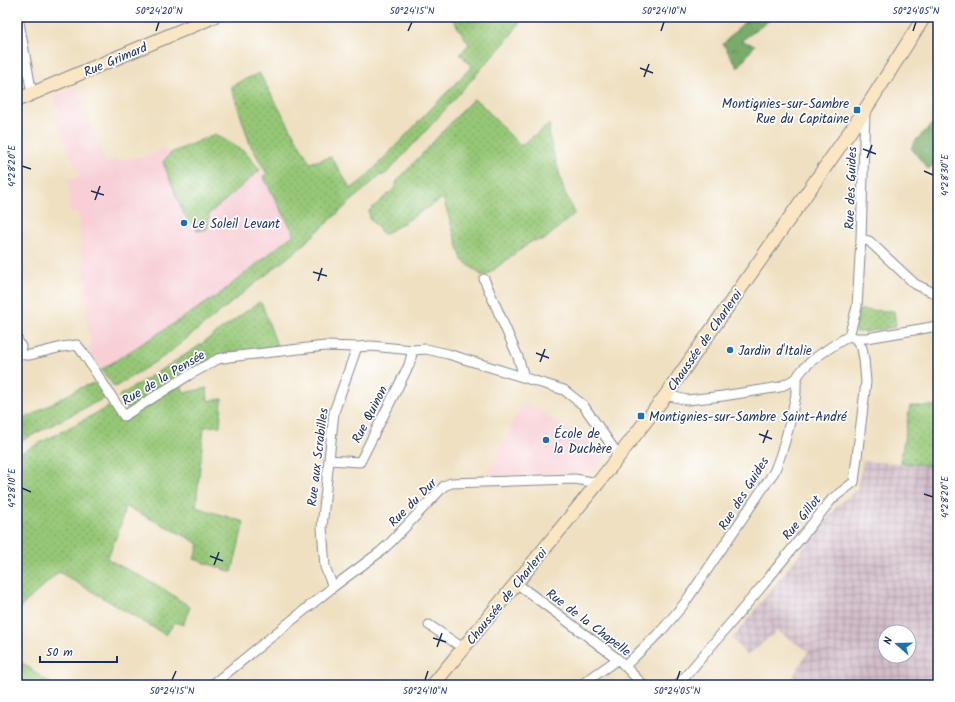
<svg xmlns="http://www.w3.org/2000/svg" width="955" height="702" font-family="Kalam,sans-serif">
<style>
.built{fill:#f7cfd5}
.industrial{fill:url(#industrial-grid);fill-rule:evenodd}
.grass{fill:url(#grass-dots);stroke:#587b6a}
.forest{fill:url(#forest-crowns);stroke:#4a6e62}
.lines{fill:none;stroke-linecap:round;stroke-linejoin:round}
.street-casing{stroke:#858890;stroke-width:11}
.secondary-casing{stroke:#858890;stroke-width:15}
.street{stroke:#fff;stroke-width:9}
.secondary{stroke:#fbe6c3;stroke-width:13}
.ticks{fill:none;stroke:#1b2f5e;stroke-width:1.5}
.poi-dot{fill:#1f6fb2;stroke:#fff;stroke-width:1.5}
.labels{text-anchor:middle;stroke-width:3.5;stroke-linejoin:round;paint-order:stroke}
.street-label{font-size:13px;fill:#1b2f5e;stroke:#fff}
.poi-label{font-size:13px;fill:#1b2f5e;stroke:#fff;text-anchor:start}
.neatline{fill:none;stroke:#1b2f5e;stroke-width:1.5}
.ticks-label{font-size:10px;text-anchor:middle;fill:#1b2f5e}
</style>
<defs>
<pattern id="industrial-grid" width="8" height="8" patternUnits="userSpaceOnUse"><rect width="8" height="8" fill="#d2bdc8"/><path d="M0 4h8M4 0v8" fill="none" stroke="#aa9aa6"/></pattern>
<pattern id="grass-dots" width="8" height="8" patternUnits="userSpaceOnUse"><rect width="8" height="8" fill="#96c776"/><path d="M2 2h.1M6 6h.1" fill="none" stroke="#7aa264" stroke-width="1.8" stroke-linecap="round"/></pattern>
<pattern id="forest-crowns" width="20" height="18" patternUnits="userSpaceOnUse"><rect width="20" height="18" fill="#78ac67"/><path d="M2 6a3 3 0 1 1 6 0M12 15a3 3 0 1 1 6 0" fill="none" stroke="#628c58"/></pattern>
</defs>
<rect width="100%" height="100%" fill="#fff"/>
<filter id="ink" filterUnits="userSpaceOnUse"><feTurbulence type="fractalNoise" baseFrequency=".025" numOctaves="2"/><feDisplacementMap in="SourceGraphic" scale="8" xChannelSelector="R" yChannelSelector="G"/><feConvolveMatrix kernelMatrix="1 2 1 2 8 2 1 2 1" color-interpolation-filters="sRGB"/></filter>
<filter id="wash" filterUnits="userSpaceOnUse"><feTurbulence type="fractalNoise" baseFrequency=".012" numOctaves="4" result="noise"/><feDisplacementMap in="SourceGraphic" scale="16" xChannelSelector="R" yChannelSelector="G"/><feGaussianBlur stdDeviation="0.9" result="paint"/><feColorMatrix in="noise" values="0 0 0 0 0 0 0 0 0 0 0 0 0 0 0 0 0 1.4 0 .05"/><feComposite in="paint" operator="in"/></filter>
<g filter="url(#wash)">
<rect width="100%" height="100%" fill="#efe0c1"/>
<path class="built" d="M76,87L105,162L148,156L163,149L171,153L215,134L245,152L260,170L294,234L217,296L101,370L86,348L91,346L86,309L88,308L78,212H69V179L80,177L55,118L61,115L53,96Z
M522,404L530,405L544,411L543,414L577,435L606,448L607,454L595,471L584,472L494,476L489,472Z"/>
<path class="industrial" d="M863,461L938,466V685H788L808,651L777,631L747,656L732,639L837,506L857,489ZM885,632H909V656H885Z"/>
<path class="grass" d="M451,17H524L507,40L423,134L386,174L379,176L297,250L166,355L115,387L101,370L217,296L294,234L263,176L267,174L250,144L231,86L259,73L310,163L331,157L351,189L365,178L472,66L460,54L469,44Z
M473,99L480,103L520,146L550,124L549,136L564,191L575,213L544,240L532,241L484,277L462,260L443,198L384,235L370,219L369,211L394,189L397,181Z
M215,134L245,152L260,170L209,214L207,229L197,231L183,213L163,162L171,153Z
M259,302L262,304L277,346L263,350L227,353L180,381L184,393L207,388L208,401L222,399L220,426L204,427L196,507L244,522L232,572L194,559L199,545L189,538L125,506L120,528L107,559L159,586L190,607L183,625L175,622L166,635L59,572L17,610V455L108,407L128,414V409L119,396L193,350Z
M858,310L894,311L896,327L865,332H855Z
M94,383L106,397L17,443V423L80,388Z
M910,406H938V466L900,463Z
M17,659L50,683L48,685H17Z"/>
<path class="forest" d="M749,17H774L741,41L755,45L738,68L723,44Z
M938,118V161L928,169L911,148L916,140Z"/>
</g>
<g filter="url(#ink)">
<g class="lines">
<g class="street-casing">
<path id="street" d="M18,17L32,94
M861,239L869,241L915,284L938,295
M484,279L518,357L524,377
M850,336L855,338H867L938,326
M17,339L21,347L17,355
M20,352L25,355H30L62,347L77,345L84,354L124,416L189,375L218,359L229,357L325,346L357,347L371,346L413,350L426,349L448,354L564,390L583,405L619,456
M666,395L687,400L723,396L780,387L797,378
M329,460L360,462L409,365L413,350
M516,583L618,659L643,685
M333,587L325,567L322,527L334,412L357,347
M429,625L463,648
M626,665L662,630L684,604L774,472C784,449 790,424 795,399C797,392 795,384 797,378C802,364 837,343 849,336L857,307L861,239L865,110
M212,685L333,587L380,552L391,542L444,486L451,483L575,479L598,483
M581,685L618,659
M678,685L763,585L832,499L854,482L866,382L864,359L862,348L855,338"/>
</g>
<g class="secondary-casing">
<path id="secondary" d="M17,100L213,17
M433,685L598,483L666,395L865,110L924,17"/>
</g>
<use href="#street" class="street"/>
<use href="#secondary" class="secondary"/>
</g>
</g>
<path class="ticks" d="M156,31L159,22M408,31L412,22M661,31L664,22M913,31L916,22M640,68L653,73M644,77L649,64M863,149L876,154M867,158L872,145M22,166L31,169M924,171L933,175M91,191L104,195M95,200L100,186M313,272L327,276M318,281L322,268M536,353L549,358M540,362L545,349M759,434L772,439M763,443L768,430M22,488L31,492M924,494L933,497M210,556L223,561M214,565L219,552M433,638L446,642M437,647L442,633M172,680L176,671M425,680L428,671M677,680L680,671"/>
<g class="poi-dot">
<rect x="853" y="106" width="8" height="8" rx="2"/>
<circle cx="184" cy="223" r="4"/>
<circle cx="730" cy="350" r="4"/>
<rect x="637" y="412" width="8" height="8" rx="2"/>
<circle cx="546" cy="440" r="4"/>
</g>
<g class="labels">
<g class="street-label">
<text transform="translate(115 59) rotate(-23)" y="5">Rue Grimard</text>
<text transform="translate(850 188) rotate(-88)" y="5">Rue des Guides</text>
<text transform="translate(704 340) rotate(-55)" y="5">Chaussée de Charleroi</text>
<text transform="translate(163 377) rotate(-31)" y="5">Rue de la Pensée</text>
<text transform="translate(369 414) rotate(-63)" y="5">Rue Quinon</text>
<text transform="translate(317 457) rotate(-83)" y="5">Rue aux Scrabilles</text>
<text transform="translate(743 493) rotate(-58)" y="5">Rue des Guides</text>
<text transform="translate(412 502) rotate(-45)" y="5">Rue du Dur</text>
<text transform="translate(801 517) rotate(-51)" y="5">Rue Gillot</text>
<text transform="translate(506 596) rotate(-51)" y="5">Chaussée de Charleroi</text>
<text transform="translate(589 622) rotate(37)" y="5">Rue de la Chapelle</text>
</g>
<g class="poi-label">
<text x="849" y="108" text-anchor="end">Montignies-sur-Sambre<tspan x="849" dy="15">Rue du Capitaine</tspan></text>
<text x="192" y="228">Le Soleil Levant</text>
<text x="738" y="355">Jardin d'Italie</text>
<text x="649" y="421">Montignies-sur-Sambre Saint-André</text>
<text x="554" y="438">École de<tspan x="554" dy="15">la Duchère</tspan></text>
</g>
</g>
<rect width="955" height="702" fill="none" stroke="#fff" stroke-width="44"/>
<g transform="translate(897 644) rotate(290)"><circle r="19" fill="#ffffff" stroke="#a4acbf"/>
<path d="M0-3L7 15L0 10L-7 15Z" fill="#1f6fb2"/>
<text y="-6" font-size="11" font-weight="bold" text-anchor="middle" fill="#1b2f5e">N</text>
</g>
<path d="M40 656v6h77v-6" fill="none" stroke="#1b2f5e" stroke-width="2"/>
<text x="46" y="656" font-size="12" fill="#1b2f5e" stroke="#ffffff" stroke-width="3" paint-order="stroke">50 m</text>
<rect x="22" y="22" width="911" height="658" class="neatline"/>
<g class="ticks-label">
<text x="159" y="14">50°24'20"N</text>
<text x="412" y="14">50°24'15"N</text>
<text x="664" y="14">50°24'10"N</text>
<text x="916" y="14">50°24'05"N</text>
<text transform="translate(11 166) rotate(-90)" y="4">4°28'20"E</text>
<text transform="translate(944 175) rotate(-90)" y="4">4°28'30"E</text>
<text transform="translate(11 488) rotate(-90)" y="4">4°28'10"E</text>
<text transform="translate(944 497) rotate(-90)" y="4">4°28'20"E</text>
<text x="172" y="694">50°24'15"N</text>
<text x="425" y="694">50°24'10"N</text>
<text x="677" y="694">50°24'05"N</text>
</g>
</svg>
